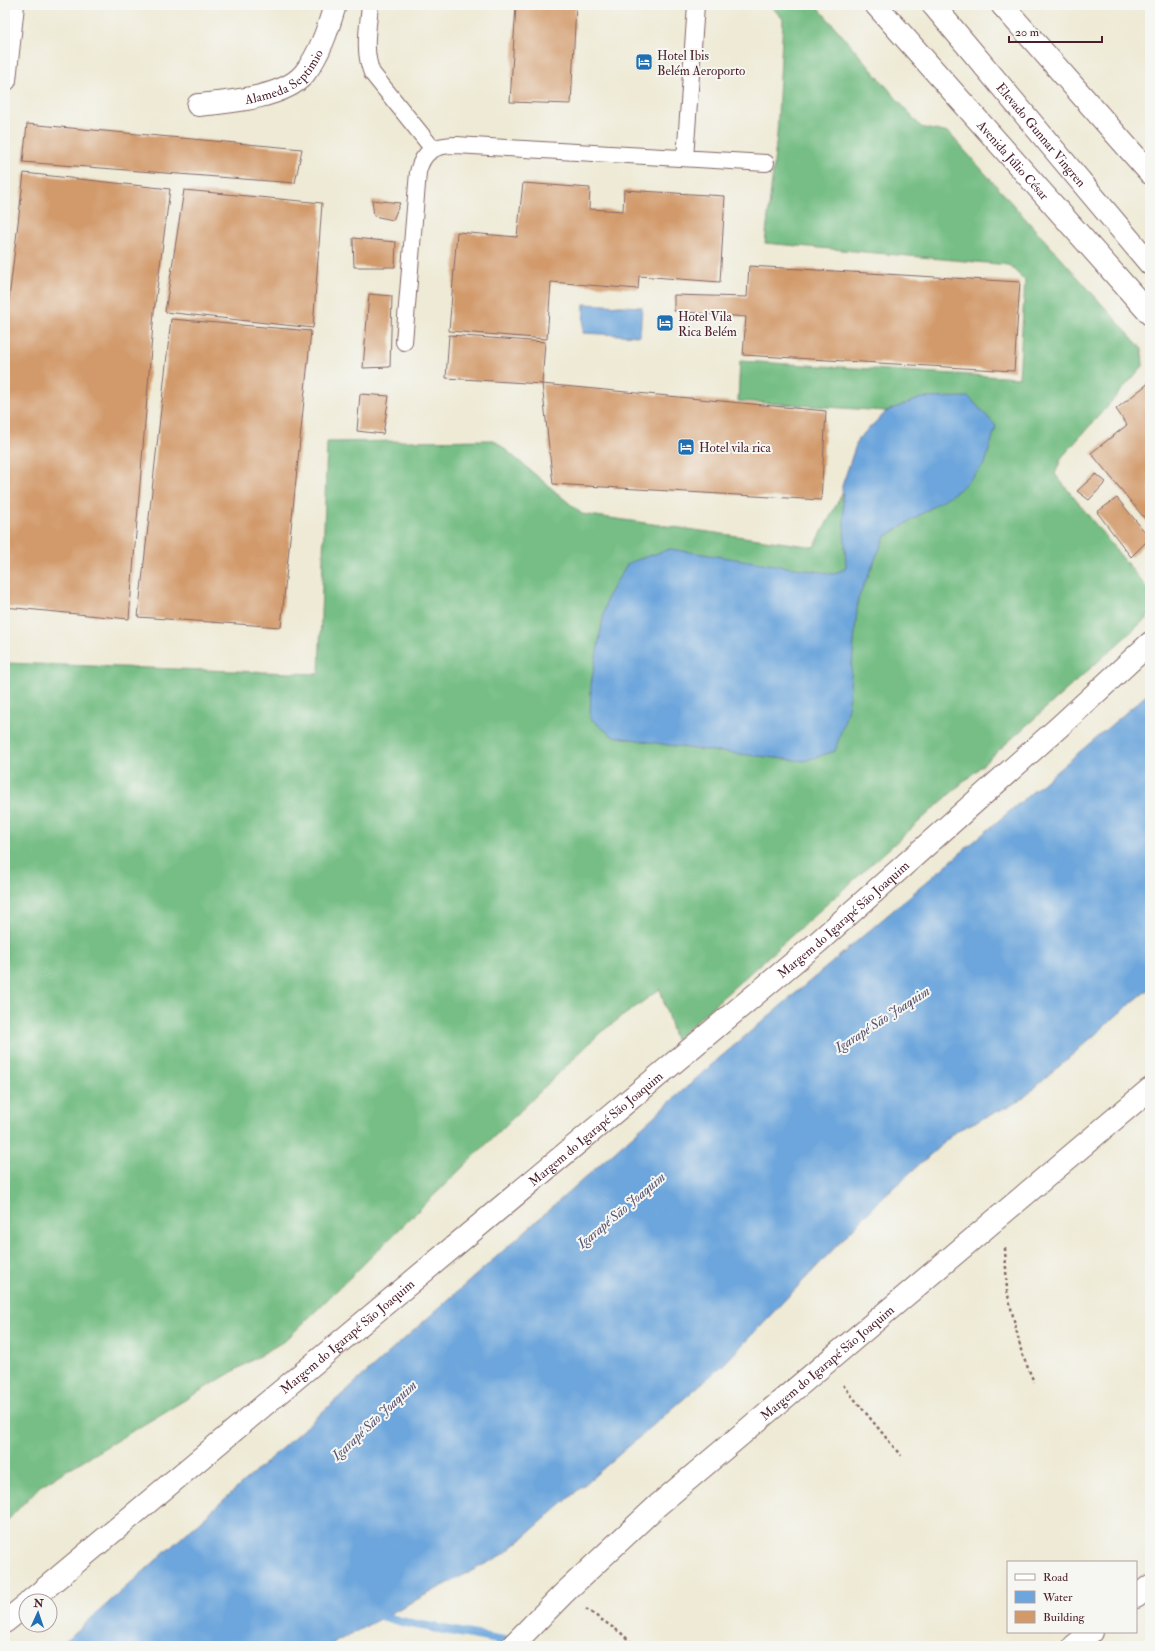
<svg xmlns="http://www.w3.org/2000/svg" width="1155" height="1651" font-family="'IM FELL Double Pica',serif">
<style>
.forest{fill:#76be85;stroke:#606e58}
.water{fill:#6da6dc;stroke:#5c6284}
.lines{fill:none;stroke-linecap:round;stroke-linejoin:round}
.stream{stroke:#6da6dc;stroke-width:9}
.building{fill:#d29a6b}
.service-casing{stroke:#836666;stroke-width:18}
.minor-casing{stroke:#836666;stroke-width:24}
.tertiary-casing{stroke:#836666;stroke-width:24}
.secondary-casing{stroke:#836666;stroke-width:24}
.primary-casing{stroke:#836666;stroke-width:24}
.path{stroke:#836666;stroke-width:2.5;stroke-dasharray:3 3;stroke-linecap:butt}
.service{stroke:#fff;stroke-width:16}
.minor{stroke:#fff;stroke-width:22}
.tertiary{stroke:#fff;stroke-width:22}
.secondary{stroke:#fff;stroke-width:22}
.primary{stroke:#fff;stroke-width:22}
.labels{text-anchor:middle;stroke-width:4;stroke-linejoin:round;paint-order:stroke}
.poi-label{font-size:13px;fill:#4a1f2b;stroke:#f6f6f2;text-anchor:start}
.street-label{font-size:13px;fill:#4a1f2b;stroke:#f6f6f2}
.water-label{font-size:14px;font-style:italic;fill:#585572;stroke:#f6f6f2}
</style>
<rect width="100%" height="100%" fill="#f6f6f2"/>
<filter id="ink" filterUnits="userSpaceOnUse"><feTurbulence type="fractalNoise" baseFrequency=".025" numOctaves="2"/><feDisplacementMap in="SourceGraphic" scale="8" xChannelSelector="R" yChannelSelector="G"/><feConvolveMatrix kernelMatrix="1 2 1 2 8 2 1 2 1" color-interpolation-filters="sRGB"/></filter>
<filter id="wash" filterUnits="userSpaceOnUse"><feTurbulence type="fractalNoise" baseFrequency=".012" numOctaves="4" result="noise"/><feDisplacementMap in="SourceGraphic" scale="16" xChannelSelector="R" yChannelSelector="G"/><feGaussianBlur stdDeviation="0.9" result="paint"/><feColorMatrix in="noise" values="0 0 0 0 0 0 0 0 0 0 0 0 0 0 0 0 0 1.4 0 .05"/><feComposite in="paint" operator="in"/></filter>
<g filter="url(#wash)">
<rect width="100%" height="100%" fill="#eeead5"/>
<path class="forest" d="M770,5H816L921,127L949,133L1142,349L1143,366L1062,457L1055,474L1150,592V615L675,1040L660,989L601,1032L286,1340L40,1486L5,1523V663L319,674L327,442L494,440L582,514L814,547L886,411L738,401L740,361L1019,378L1025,281L1009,265L765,243L777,135L783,19Z"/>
<path class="water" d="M584,304L642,307L640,336L583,333Z
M969,397L996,426L985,464L959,490L885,537L858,599L848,709L835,751L804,761L693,749L612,736L590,718L591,684L607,597L628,563L670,549L834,574L846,568L842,486L858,439L887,411L921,398Z
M1150,692V988L1124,1009L1020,1101L958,1130L885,1195L723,1365L504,1554L328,1646H60L717,1060Z"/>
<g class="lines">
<path class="stream" d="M372,1613L403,1622L534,1646"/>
</g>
<g id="blocks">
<path class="building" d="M516,5H576L571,104L510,102Z
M623,5H639L638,8Z
M27,124L302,149L295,183L23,162Z
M24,173L170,189L154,312L129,619L5,607V332Z
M523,183L590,188L589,209L623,211L624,190L725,196L720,282L639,276L638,289L551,282L547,339L449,331L457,232L517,237Z
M184,190L322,203L313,328L165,312Z
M372,200L400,203L393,220L374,216Z
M353,238L396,242L395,267H354Z
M749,266L1020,282L1014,371L743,355L746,317L674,311V295L747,297Z
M369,294L392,296L390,367L363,368Z
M171,319L311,331L281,627L138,617Z
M449,335L545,342L542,384L446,378Z
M1150,382V525L1091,453L1127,425L1116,409Z
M542,384L826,411L821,500L553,484Z
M360,394L389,396L383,434L357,431Z
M1096,474L1106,482L1089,500L1077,491Z
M1117,498L1150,538L1131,557L1097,512Z"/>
</g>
</g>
<g filter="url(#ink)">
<use href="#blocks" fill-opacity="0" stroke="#836666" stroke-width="1"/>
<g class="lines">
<g class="service-casing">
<path id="service" d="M370,5C368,28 363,51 372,73L433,149
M685,158L696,5
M404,342L418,172C423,151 435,145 456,145L766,163"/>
</g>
<g class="minor-casing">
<g id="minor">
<path d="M5,80L13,5"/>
<path id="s1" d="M198,105C227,102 284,98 304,74C320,54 328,29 335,5"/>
<path d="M1136,1597L1150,1586"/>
<path d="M1074,1646L1091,1632"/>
</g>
</g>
<g class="tertiary-casing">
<g id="tertiary">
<path id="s2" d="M30,1601L817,943L1060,726L1150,643"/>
<path d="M5,1622L26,1605"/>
<path id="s3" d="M512,1646L563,1594L658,1505L1150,1089"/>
</g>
</g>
<g class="secondary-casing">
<g id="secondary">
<path id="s4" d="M876,5L1150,314"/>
</g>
</g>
<g class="primary-casing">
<g id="primary">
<path id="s5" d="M933,5L1150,264"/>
<path d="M1002,5L1150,173"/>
</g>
</g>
<path class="path" d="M1005,1248L1007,1291L1022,1354L1034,1382
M843,1385L901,1456
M586,1609L621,1633L635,1646"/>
<use href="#service" class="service"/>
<use href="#minor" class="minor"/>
<use href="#tertiary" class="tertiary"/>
<use href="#secondary" class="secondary"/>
<use href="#primary" class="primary"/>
</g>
</g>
<defs>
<g id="hotel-square" transform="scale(0.9)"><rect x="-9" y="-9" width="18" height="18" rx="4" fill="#1f6fb2" stroke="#f6f6f2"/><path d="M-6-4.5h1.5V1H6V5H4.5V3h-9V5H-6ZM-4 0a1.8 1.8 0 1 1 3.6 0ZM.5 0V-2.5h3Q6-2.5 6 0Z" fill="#fff"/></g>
</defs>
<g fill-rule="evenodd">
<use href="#hotel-square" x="644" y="62"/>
<use href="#hotel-square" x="665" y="323"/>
<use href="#hotel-square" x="686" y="447"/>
</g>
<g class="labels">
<g class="poi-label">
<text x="657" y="60">Hotel Ibis<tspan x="657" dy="15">Belém Aeroporto</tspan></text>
<text x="678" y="321">Hotel Vila<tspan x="678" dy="15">Rica Belém</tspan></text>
<text x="699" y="452">Hotel vila rica</text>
</g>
<g class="street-label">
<text dy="5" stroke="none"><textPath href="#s1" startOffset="94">Alameda Septimio</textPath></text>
<text dy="5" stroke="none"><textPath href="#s5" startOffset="169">Elevado Gunnar Vingren</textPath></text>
<text dy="5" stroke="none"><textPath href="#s4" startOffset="207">Avenida Júlio César</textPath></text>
<text dy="5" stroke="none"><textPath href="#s2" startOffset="1061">Margem do Igarapé São Joaquim</textPath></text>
<text dy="5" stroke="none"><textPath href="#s2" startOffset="737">Margem do Igarapé São Joaquim</textPath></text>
<text dy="5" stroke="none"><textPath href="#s2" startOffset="413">Margem do Igarapé São Joaquim</textPath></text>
<text dy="5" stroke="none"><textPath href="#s3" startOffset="424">Margem do Igarapé São Joaquim</textPath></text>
</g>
<g class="water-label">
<text transform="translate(882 1019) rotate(-33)" y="5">Igarapé São Joaquim</text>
<text transform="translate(621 1210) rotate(-40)" y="5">Igarapé São Joaquim</text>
<text transform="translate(374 1420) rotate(-43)" y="5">Igarapé São Joaquim</text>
</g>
</g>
<rect width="1155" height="1651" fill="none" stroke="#f6f6f2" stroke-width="20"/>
<rect x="1007" y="1561" width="130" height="72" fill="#f6f6f2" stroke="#b1a0a2"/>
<rect x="1015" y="1574" width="20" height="6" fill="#ffffff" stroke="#b1a0a2"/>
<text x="1043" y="1581" font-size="12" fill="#4a1f2b">Road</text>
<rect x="1015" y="1591" width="20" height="12" fill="#6da6dc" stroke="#b1a0a2"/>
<text x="1043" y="1601" font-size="12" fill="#4a1f2b">Water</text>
<rect x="1015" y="1611" width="20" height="12" fill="#d29a6b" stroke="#b1a0a2"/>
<text x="1043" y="1621" font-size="12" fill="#4a1f2b">Building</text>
<g transform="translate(38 1613) rotate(3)"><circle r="19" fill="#f6f6f2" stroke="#b1a0a2"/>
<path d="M0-3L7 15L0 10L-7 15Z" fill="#1f6fb2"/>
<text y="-6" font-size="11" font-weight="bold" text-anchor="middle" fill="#4a1f2b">N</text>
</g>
<path d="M1009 36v6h93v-6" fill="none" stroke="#4a1f2b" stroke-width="2"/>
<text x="1015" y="36" font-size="12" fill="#4a1f2b" stroke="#f6f6f2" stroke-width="3" paint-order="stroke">20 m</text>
</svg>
